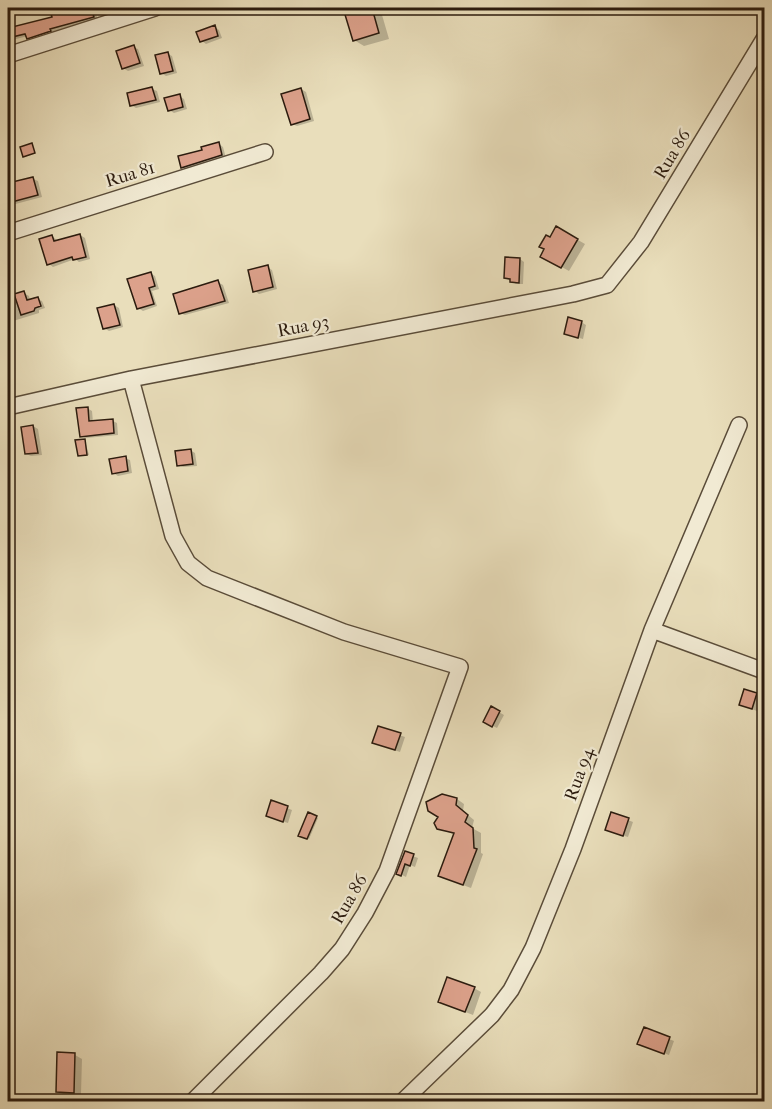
<svg xmlns="http://www.w3.org/2000/svg" width="772" height="1109" font-family="'IM FELL French Canon',serif">
<style>
.shadow{fill:#0003}
.building{fill:#dca18b;stroke:#2b1b0e;stroke-width:1.5}
.lines{fill:none;stroke-linecap:round;stroke-linejoin:round}
.minor-casing{stroke:#5a4c39;stroke-width:18}
.minor{stroke:#f1ead3;stroke-width:15}
.labels{text-anchor:middle;stroke-width:4.5;stroke-linejoin:round;paint-order:stroke}
.street-label{font-size:18px;fill:#2b1b0e;stroke:#f1ead3}
</style>
<rect width="100%" height="100%" fill="#e9debb"/>
<filter id="stains"><feTurbulence type="fractalNoise" baseFrequency=".00333" numOctaves="4"/><feColorMatrix values="0 0 0 0 .2 0 0 0 0 .09 0 0 0 0 .02 0 0 0 .5 -.17"/></filter>
<radialGradient id="worn" r=".72"><stop offset=".6" stop-color="#630" stop-opacity="0"/><stop offset="1" stop-color="#630" stop-opacity=".3"/></radialGradient>
<path class="shadow" d="M51,8H94L98,20L54,31L55,33L33,40L28,36L8,41V26L12,25L16,27L53,18Z
M345,8H380L389,39L364,46L354,40Z
M215,27L219,30L222,38L206,44L202,41Z
M133,47L138,49L144,66L128,71L123,68Z
M168,54L172,56L177,73L166,76L161,73Z
M152,89L157,91L160,102L136,108L131,105Z
M301,89L306,92L314,121L297,126L292,124Z
M179,96L184,99L187,109L174,113L169,110Z
M219,144L223,147L226,158L187,170L182,167L203,151Z
M33,179L38,181L42,197L8,206V186Z
M557,228L585,244L569,271L542,256Z
M80,235L85,238L90,259L79,262L75,259L53,267L49,264L52,236L58,241Z
M8,252L10,253L14,268L8,270Z
M520,259L524,262L523,284H516L505,278Z
M267,267L272,270L277,289L259,294L255,291Z
M150,273L155,276L159,289L152,291L157,306L143,311L138,308Z
M218,282L223,285L229,303L185,315L180,313Z
M24,293L29,296L30,301L38,299L42,301L45,308L39,310V313L10,322L11,326H8V303L18,301Z
M114,305L119,308L123,327L109,331L104,328Z
M581,322L586,325L583,339L566,334Z
M87,408L92,411L93,422L113,421L117,423L118,435L86,438L81,436Z
M33,426L38,429L42,455L31,456L26,454Z
M85,441L89,455L81,456L79,455Z
M190,450L195,453L197,466L183,467L178,465Z
M125,458L130,460L132,473L118,476L113,473Z
M763,520L764,521V532L760,530Z
M745,691L761,697L757,711L741,705Z
M492,708L504,715L497,728L485,722Z
M379,728L405,737L400,752L379,745Z
M764,747V779L758,775Z
M442,795L457,799L464,804L463,811L474,820L472,828L481,833V853L483,854L471,888L447,879L455,835L438,828Z
M272,802L292,810L288,823L272,818Z
M309,814L318,818L309,839L300,835Z
M628,820L633,822L628,837L612,832Z
M405,853L418,858L415,867L410,865L406,877L398,873Z
M474,988L481,992L473,1015L440,1002Z
M645,1029L674,1041L669,1055L644,1046Z
M75,1055L82,1059L81,1094L93,1095L97,1097V1102H79L80,1096L65,1095L57,1091Z"/>
<path class="building" d="M49,8H91L94,17L50,29L51,31L27,39L25,34L8,38V28L52,17Z
M343,8H372L379,33L353,41Z
M215,25L218,36L200,42L196,32Z
M134,45L140,63L122,69L116,51Z
M168,52L173,71L160,74L155,55Z
M152,87L156,100L130,106L127,93Z
M301,88L310,119L291,125L281,94Z
M180,94L183,107L168,111L164,98Z
M219,142L222,155L181,168L178,156L202,150L201,147Z
M32,143L35,153L23,157L20,147Z
M33,177L38,195L8,203V183Z
M556,226L578,239L561,268L540,257L544,249L539,247L546,235L550,237Z
M80,234L86,257L73,260L72,257L47,265L39,239L52,235L54,241Z
M505,257L520,258L519,283L510,282V279L504,278Z
M268,265L273,287L253,292L248,270Z
M151,272L155,286L149,288L154,304L137,309L127,279Z
M218,280L225,301L179,314L173,294Z
M24,291L27,300L38,297L41,306L35,308L34,311L21,315L14,294Z
M114,304L120,325L103,329L97,308Z
M568,317L582,321L578,338L564,334Z
M88,407L89,421L113,419L114,433L80,437L76,408Z
M33,425L38,453L25,454L21,427Z
M85,439L87,455L78,456L75,440Z
M191,449L193,464L177,466L175,451Z
M126,456L128,471L112,474L109,459Z
M744,689L757,693L752,709L739,705Z
M491,706L500,711L492,727L483,722Z
M378,726L401,733L395,750L372,743Z
M442,794L457,798L456,805L468,815L465,822L473,828L474,848L477,849L463,885L438,876L454,833L437,829L434,823L438,817L428,811L426,802Z
M271,800L288,806L283,822L266,816Z
M308,812L317,816L307,839L298,836Z
M611,812L629,818L623,836L605,830Z
M405,851L414,854L410,866L405,864L401,876L396,874Z
M447,977L475,987L465,1012L438,1002Z
M644,1027L670,1037L664,1054L637,1044Z
M57,1052L75,1053L74,1093L56,1092Z"/>
<g class="lines">
<g class="minor-casing">
<path id="minor" d="M8,55L155,8
M8,233L265,152
M131,379L173,536L188,563L207,578L344,632L460,667L387,871L365,913L342,949L321,973L192,1102
M8,407L131,379L573,294L607,285L641,242L764,39
M652,630L764,671
M402,1102L492,1015L511,990L533,948L573,849L652,630L739,425"/>
</g>
<use href="#minor" class="minor"/>
</g>
<g class="labels">
<g class="street-label">
<text transform="translate(672 154) rotate(-59)" y="6">Rua 86</text>
<text transform="translate(130 174) rotate(-17)" y="6">Rua 81</text>
<text transform="translate(303 326) rotate(-11)" y="6">Rua 93</text>
<text transform="translate(579 774) rotate(-70)" y="6">Rua 94</text>
<text transform="translate(349 899) rotate(-60)" y="6">Rua 86</text>
</g>
</g>
<rect width="772" height="1109" fill="none" stroke="#e9debb" stroke-width="30"/>
<rect x="9" y="9" width="754" height="1091" fill="none" stroke="#2b1b0e" stroke-width="3"/>
<rect x="15" y="15" width="742" height="1079" fill="none" stroke="#2b1b0e" stroke-width="1.5"/>
<rect width="100%" height="100%" filter="url(#stains)"/>
<rect width="100%" height="100%" fill="url(#worn)"/>
</svg>
